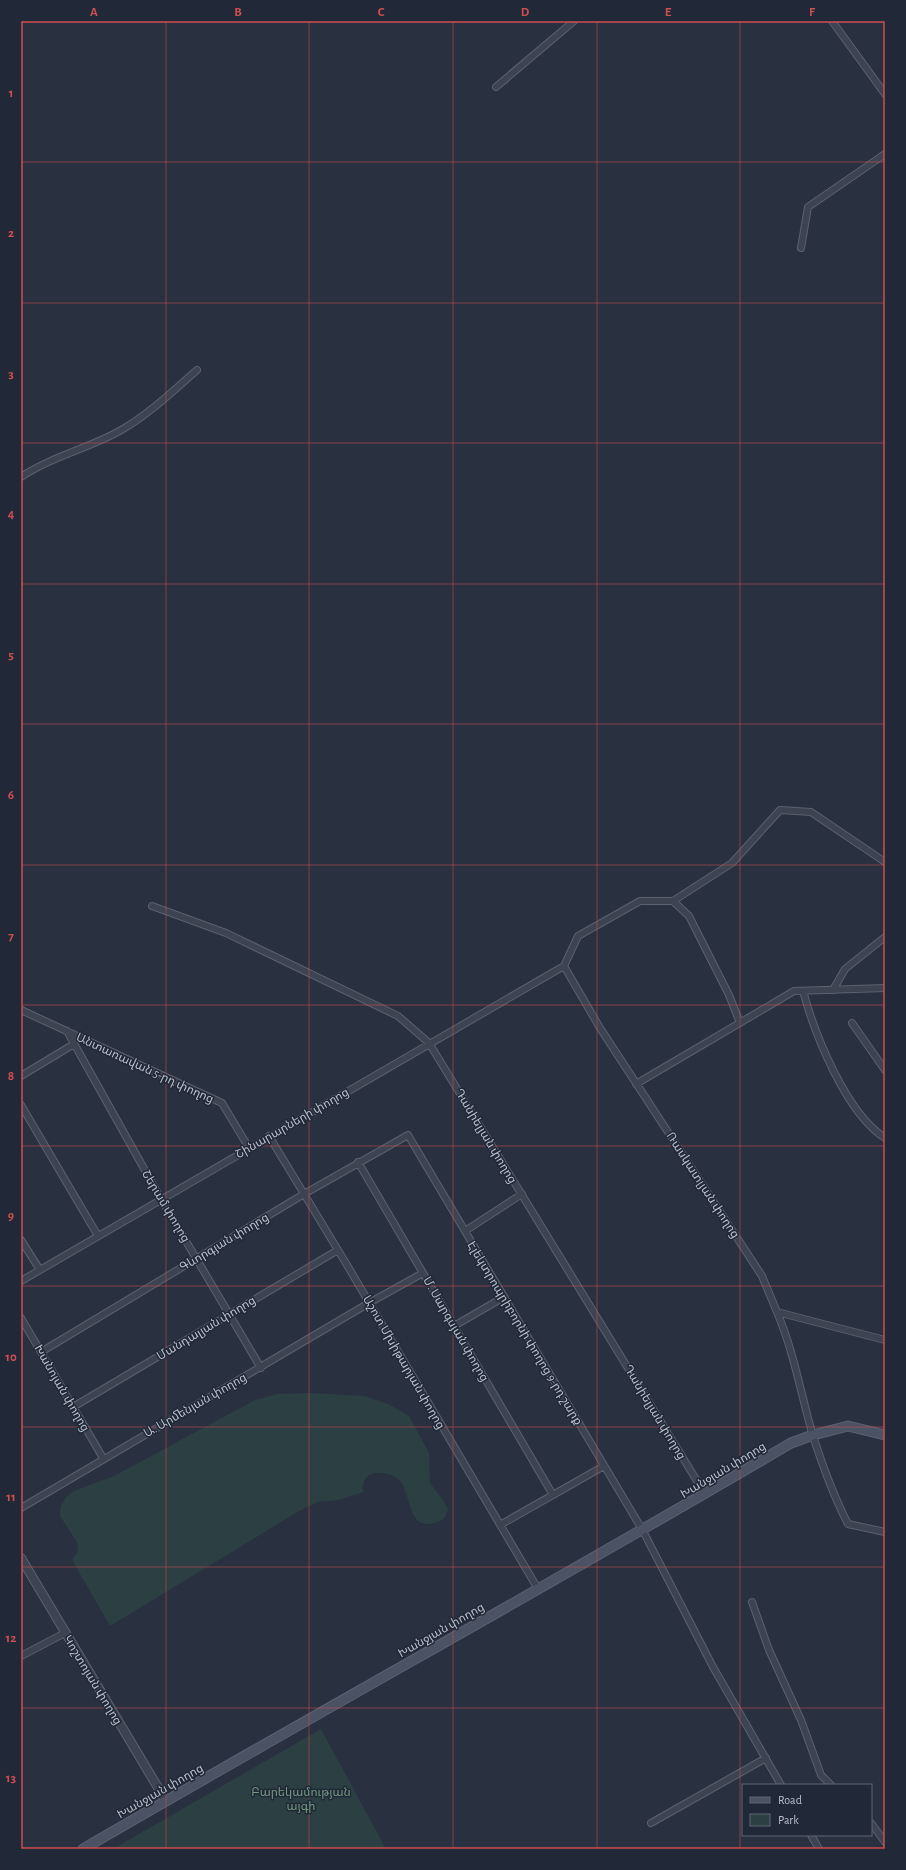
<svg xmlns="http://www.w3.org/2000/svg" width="906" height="1870" font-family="'Alegreya Sans','Noto Sans Armenian',sans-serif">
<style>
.green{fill:#2c3f43}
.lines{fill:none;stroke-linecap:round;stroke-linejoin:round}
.minor-casing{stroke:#5b616f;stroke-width:8}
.tertiary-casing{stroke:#5b616f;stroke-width:10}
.secondary-casing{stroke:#5b616f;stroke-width:11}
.minor{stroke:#3d4351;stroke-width:6}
.tertiary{stroke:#3d4351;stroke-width:8}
.secondary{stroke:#4b5264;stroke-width:9}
.grid{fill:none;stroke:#cf4e51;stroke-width:1;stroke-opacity:0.55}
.labels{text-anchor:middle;stroke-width:3;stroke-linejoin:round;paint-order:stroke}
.street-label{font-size:12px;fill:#babfcb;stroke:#212837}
.park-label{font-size:12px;fill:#739b80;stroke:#212837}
.neatline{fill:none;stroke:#cf4e51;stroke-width:1.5}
.grid-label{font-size:13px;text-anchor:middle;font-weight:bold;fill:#cf4e51}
</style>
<rect width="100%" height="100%" fill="#293141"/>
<path class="green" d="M311,1393L364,1396L388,1404L409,1416L429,1453L430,1483L443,1500L448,1509C446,1517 443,1521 434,1523C408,1530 411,1496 401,1482C394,1473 373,1468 365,1479C364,1481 363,1485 362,1488L364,1492L338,1500L318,1502L299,1511L110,1626L72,1560L78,1552L77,1542L60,1516L61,1506L66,1497L74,1491L114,1476L255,1400L277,1394Z
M321,1729L386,1849H113Z"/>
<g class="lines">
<g class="minor-casing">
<path id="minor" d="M832,21L885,94
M496,87L574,21
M801,248L808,207L885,154
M21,477C52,456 91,448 123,429C150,413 173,391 197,370
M673,901L732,863L780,810L811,812L885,862
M152,906L226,933L398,1016L429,1043L705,1494
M564,966L600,1028L762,1276L777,1312L885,1340
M564,966L578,936L640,901H673L689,916L729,995L740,1023
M833,990L845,969L885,937
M803,991C815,1035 846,1113 885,1138
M21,1010L222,1103L249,1148
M852,1023L885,1070
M67,1031L161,1199L261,1368
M21,1076L74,1044
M636,1084L794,991L885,988
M21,1105L98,1236
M269,1136L347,1265L538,1589
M358,1162L553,1495
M465,1231L522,1194
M21,1240L40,1270
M21,1281L564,966
M777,1312C794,1352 801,1395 813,1436C823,1467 833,1495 848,1524L885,1532
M21,1318L103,1458
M454,1326L504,1297
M41,1352L304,1194L408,1135L643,1531L713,1667L781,1785
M73,1407L338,1250
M21,1508L369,1303L423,1273
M500,1525L604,1466
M752,1602L769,1650L801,1720L821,1775L831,1785
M21,1656L65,1633
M651,1823L766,1758
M871,1823L885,1842
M811,1835L819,1849"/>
</g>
<g class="tertiary-casing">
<path id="tertiary" d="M21,1558L166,1801"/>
</g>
<g class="secondary-casing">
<path id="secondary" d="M83,1849C318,1712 557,1581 791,1443L813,1435L848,1426L885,1435"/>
</g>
<use href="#minor" class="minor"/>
<use href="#tertiary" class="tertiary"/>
<use href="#secondary" class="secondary"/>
</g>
<path class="grid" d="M166,21V1849M309,21V1849M453,21V1849M597,21V1849M740,21V1849M21,162H885M21,303H885M21,443H885M21,584H885M21,724H885M21,865H885M21,1005H885M21,1146H885M21,1286H885M21,1427H885M21,1567H885M21,1708H885"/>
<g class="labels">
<g class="street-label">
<text transform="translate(145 1068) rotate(25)" y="4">Անտառավան 5-րդ փողոց</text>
<text transform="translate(292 1123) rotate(-30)" y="4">Շինարարների փողոց</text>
<text transform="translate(486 1136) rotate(59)" y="4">Դանիելյան փողոց</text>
<text transform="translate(703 1185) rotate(57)" y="4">Ռասկատլյան փողոց</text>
<text transform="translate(166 1206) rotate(59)" y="4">Շերամ փողոց</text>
<text transform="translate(224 1242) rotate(-31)" y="4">Գևորգյան փողոց</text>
<text transform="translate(206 1328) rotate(-31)" y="4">Մանդալյան փողոց</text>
<text transform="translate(456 1329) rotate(60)" y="4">Մ. Սարգսյան փողոց</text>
<text transform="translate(525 1333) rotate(59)" y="4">Էլեկտրոպրիբորնի փողոց 9-րդ շարք</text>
<text transform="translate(404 1362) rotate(60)" y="4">Աշոտ Մխիթարյան փողոց</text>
<text transform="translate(62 1388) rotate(60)" y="4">Խանոյան փողոց</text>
<text transform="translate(195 1405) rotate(-30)" y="4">Ա. Արմենյան փողոց</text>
<text transform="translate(655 1412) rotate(59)" y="4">Դանիելյան փողոց</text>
<text transform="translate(723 1470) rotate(-31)" y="4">Խանջյան փողոց</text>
<text transform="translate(441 1630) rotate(-30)" y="4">Խանջյան փողոց</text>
<text transform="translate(93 1680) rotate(59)" y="4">Կոշտոյան փողոց</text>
<text transform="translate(160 1791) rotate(-30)" y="4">Խանջյան փողոց</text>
</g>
<g class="park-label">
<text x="301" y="1796">Բարեկամության<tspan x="301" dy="14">այգի</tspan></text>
</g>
</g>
<rect width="906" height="1870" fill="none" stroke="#212837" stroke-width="44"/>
<rect x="742" y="1784" width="130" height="52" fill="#212837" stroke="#5e6472"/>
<rect x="750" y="1797" width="20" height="6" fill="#4b5264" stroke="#5e6472"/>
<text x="778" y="1804" font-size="12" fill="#babfcb">Road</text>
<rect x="750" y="1814" width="20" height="12" fill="#2c3f43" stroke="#5e6472"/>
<text x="778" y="1824" font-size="12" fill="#babfcb">Park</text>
<rect x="22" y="22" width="862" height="1826" class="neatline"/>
<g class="grid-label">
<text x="94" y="16">A</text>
<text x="238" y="16">B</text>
<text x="381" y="16">C</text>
<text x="525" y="16">D</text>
<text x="668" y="16">E</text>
<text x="812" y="16">F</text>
<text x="11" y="97">1</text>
<text x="11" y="237">2</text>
<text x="11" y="378">3</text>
<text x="11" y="518">4</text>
<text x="11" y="659">5</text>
<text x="11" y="799">6</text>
<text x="11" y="940">7</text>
<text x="11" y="1080">8</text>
<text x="11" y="1220">9</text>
<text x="11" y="1361">10</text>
<text x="11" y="1501">11</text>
<text x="11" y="1642">12</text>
<text x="11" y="1782">13</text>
</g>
</svg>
